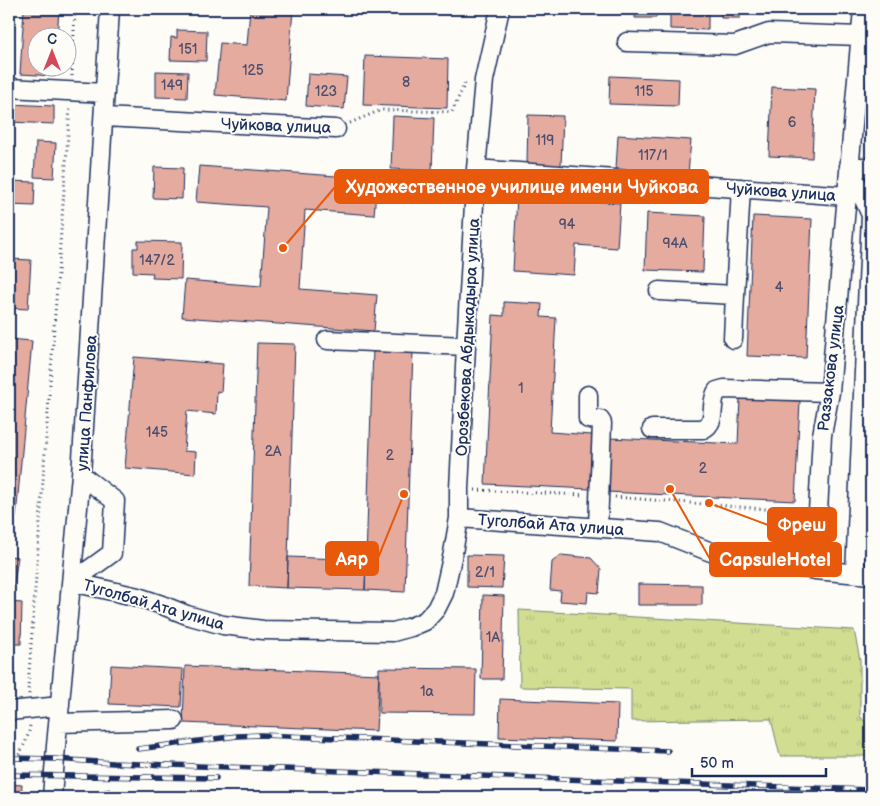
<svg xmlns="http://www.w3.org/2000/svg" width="880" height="806" font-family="'Balsamiq Sans',sans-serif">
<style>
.grass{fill:url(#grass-tufts);stroke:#768677}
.building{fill:#e4ab9e;stroke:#1b2f5e}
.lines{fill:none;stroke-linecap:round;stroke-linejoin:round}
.minor-casing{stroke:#1b2f5e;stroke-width:21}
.path{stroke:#1b2f5e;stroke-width:3;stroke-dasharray:1 4;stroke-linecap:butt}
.minor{stroke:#fdfcf7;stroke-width:18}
.rail-casing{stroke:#1b2f5e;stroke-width:5.5}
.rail{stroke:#fdfcf7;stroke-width:4;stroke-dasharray:11;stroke-linecap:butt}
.labels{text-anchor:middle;stroke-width:4;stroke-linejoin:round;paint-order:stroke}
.number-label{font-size:14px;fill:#4d4e6e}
.street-label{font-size:16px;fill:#1b2f5e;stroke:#fdfcf7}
.leader{fill:none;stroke:#e8590c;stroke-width:2}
.callout-dot{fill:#e8590c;stroke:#fdfcf7;stroke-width:2}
.callout{fill:#e8590c;stroke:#e8590c;stroke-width:2}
.callout-label{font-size:18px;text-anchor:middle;font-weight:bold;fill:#fff}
</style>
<defs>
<pattern id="grass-tufts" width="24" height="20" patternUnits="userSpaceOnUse" patternTransform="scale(1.25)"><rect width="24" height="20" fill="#d1dd90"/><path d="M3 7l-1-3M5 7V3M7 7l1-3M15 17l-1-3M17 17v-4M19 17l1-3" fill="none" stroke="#b3be7f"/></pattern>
</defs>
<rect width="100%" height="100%" fill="#fdfcf7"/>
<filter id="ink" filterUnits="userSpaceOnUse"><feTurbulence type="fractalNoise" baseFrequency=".02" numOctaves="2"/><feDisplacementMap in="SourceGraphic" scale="10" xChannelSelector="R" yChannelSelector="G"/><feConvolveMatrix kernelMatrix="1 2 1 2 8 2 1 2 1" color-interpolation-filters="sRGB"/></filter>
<g filter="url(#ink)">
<path class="grass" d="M519,610L854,630L860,660V716L871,729V756H780L771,719L631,721V689L520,687Z"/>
<path class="building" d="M24,9H59L57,38H38V68H56L55,76L20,74Z
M147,9H184L179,12L147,10Z
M250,9H293L286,101L215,95L220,43L247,45Z
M636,9H740V18H721V11L708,10V30L670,29V10L656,9V18H635Z
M758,9H778L777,15H758Z
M177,30L207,31L206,61L170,60L171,37L177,38Z
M365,56L448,59L447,108L363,105Z
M156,71L188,72L187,98L156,97Z
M308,74L347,77L344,109L306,106Z
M610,76L679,79L678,106L609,104Z
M772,87L815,89L812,158L769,156Z
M9,104L54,106V124L9,122Z
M528,115L563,116L561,166L527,164Z
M393,116L434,118L432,171L391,169Z
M618,135L691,140L688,174L616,169Z
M36,142L56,143L54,178L34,177Z
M9,151H12L10,181L35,182L34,206L9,205Z
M199,166L377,179L374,215L305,210L300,289L377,295L374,331L182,317L185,280L261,286L267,207L196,202Z
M154,167L183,168L182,199L153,198Z
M517,196L620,203L617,248L576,245L574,275L513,271Z
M647,213L705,216L703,272L645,270Z
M753,216L812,219L806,358L747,356Z
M138,241L182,242L181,279L152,278L153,273L133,272V248H138Z
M9,259L31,260L28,309L9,308Z
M504,302L542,304L541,317L556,318L550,432L592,435L590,489L485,484L493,315L504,316Z
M9,339L32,341L16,517H9Z
M257,343L295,344L287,588L249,586Z
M373,348L413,350L405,592L365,590Z
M134,357L223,364L221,392L217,391L216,414L187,411L184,451L196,452L195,474L125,468Z
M782,395L781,400L800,401L795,501L607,492L610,438L738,444L740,398Z
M467,555L504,556L502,588L467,587Z
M561,555L591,558L601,569L599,593L588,592L587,603L560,601L561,591L550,590L552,562Z
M9,556L18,557L12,596H9Z
M288,557L366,560L365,590L287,588Z
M638,584L702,585V605H638Z
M483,595L504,596L502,679H481Z
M9,602L22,603L21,644H9Z
M869,613H871V660H869Z
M111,665L183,669L181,707L109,704Z
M185,666L379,674L376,731L183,723Z
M379,668L476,669L475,714L379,713Z
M500,699L618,704L617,741L499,737Z
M9,784L22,785L21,797H9Z
M110,789V797H75V796Z"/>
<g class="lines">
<g class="minor-casing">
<path id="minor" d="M627,42L735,45L769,33L861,36
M9,88L105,93
M104,117L336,129
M849,166L871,168
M476,169L847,196
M850,169L871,215L855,573
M659,291L735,295L741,188
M733,339L735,295
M327,340L466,346
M588,395V419L600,420L602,423L598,527
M652,429H703C718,422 709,403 717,391L724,389L830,392
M459,518L660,532L711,552L815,570L871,575
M815,570L822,435L830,392L863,9
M72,582L138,597L162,605L187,615L223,625L263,630L393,632L411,627L425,621L436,609L444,593L453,553L459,518V489L466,346L476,169L484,80L500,9
M72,582L112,553L115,501L81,475
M9,711L60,706
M58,723L174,720
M52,797L56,746L81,475L110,9"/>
</g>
<path class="path" d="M72,76L75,9
M350,123L381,110L452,112L466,81
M475,490L584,495
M615,497L803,512
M29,694L28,687L70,107
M9,772C16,758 29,741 30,725"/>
<use href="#minor" class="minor"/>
<g class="rail-casing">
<path id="rail" d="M138,749L237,736L261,735L668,751
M9,758L55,759L113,763L871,790
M9,775L216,778"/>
</g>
<use href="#rail" class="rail"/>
</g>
</g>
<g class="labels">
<g class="number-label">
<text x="188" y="54">151</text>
<text x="253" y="75">125</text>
<text x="406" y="87">8</text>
<text x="172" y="90">149</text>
<text x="326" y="96">123</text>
<text x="644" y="96">115</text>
<text x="792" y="127">6</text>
<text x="545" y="145">119</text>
<text x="653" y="160">117/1</text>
<text x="567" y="229">94</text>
<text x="675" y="248">94А</text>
<text x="157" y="265">147/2</text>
<text x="779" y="292">4</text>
<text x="521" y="393">1</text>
<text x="157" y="437">145</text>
<text x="273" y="456">2А</text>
<text x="390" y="460">2</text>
<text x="703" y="473">2</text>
<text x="485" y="577">2/1</text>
<text x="493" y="642">1А</text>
<text x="427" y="696">1а</text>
</g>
<g class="street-label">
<text transform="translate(276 125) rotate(2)" y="6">Чуйкова улица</text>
<text transform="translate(781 191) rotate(4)" y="6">Чуйкова улица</text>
<text transform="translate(467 337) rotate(-87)" y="6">Орозбекова Абдыкадыра улица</text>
<text transform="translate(830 368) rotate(-83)" y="6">Раззакова улица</text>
<text transform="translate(86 403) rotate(-86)" y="6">улица Панфилова</text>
<text transform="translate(551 524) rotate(4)" y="6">Туголбай Ата улица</text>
<text transform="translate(154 604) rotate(16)" y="6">Туголбай Ата улица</text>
</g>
</g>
<path class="leader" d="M283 248L335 187M709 503L768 525M404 494L378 558M670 489L710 559"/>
<g class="callout-dot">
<circle cx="283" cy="248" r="5"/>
<circle cx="709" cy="503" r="5"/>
<circle cx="404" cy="494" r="5"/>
<circle cx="670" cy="489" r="5"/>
</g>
<g class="callout">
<rect x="335" y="170" width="373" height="33" rx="5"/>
<rect x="768" y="508" width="68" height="33" rx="5"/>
<rect x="326" y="542" width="52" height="33" rx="5"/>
<rect x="710" y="543" width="131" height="33" rx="5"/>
</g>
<g class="callout-label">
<text x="522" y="193">Художественное училище имени Чуйкова</text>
<text x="802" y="531">Фреш</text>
<text x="352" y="565">Аяр</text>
<text x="775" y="566">CapsuleHotel</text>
</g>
<rect width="880" height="806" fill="none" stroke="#fdfcf7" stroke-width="30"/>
<rect x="15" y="15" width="850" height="776" fill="none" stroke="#1b2f5e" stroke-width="2" filter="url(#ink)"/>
<g transform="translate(52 52)"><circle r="24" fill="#fdfcf7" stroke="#a3aaba"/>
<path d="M0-4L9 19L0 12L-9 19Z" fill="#d1495b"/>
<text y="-8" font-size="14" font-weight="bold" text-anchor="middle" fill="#1b2f5e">С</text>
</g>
<path d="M692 768v8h134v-8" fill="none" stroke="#1b2f5e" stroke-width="2.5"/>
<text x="700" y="768" font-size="15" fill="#1b2f5e" stroke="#fdfcf7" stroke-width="4" paint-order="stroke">50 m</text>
</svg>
